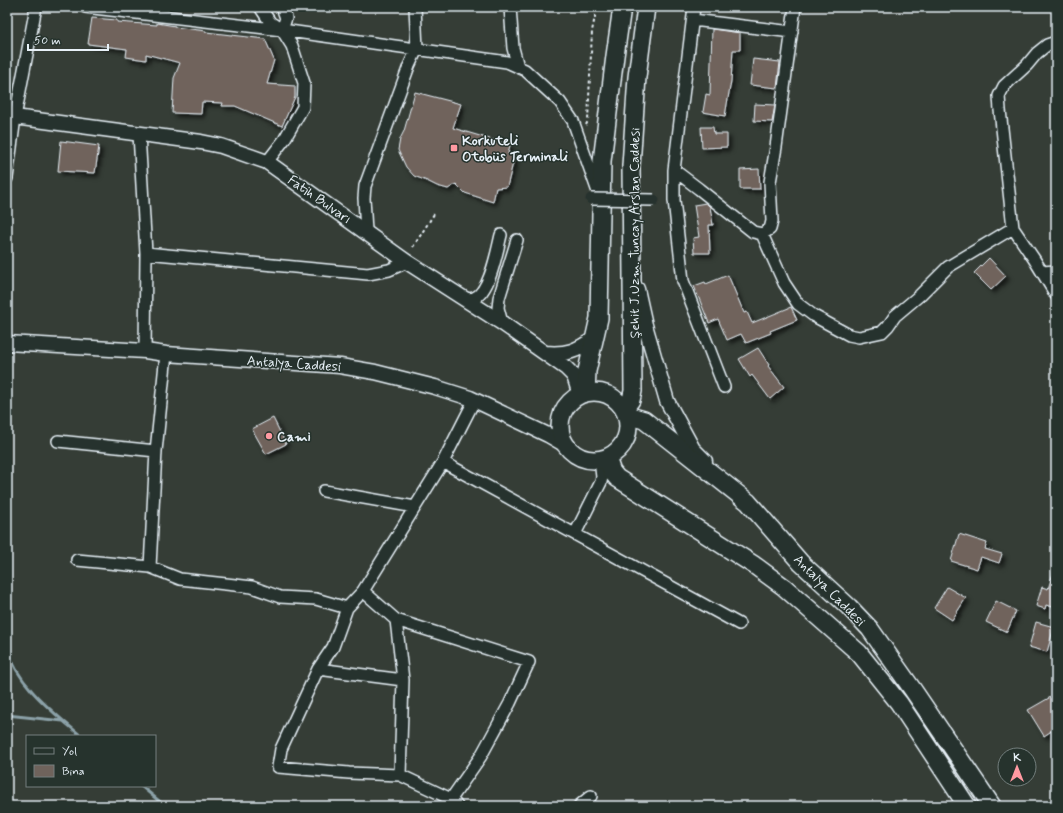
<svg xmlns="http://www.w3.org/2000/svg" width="1063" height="813" font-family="Mynerve,sans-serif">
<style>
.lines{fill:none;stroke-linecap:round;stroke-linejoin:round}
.stream{stroke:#8ca2a9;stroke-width:3}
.building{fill:#6f635c;stroke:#e8f1f8;filter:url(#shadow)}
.minor-casing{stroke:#e8f1f8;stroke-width:14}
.major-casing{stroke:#e8f1f8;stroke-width:17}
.highway-casing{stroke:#e8f1f8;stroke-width:20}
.path{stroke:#e8f1f8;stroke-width:2;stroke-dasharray:3 3;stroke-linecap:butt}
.minor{stroke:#26332d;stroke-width:11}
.major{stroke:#26332d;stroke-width:14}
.highway{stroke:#26332d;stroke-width:17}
.minor-bridge-casing{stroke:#e8f1f8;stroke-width:14;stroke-linecap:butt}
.minor-bridge{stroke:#26332d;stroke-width:11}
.poi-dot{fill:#ff9aa2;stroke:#26332d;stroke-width:1.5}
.labels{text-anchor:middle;stroke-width:3;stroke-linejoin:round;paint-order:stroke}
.poi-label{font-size:14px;font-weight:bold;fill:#e8f1f8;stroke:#26332d;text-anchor:start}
.street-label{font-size:14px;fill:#e8f1f8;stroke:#26332d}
</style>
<defs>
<filter id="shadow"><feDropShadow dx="3.5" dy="3.5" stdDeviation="2" flood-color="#0009"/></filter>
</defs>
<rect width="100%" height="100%" fill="#353d36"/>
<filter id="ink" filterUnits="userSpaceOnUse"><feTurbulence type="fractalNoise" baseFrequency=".025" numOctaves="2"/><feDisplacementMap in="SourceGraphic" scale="8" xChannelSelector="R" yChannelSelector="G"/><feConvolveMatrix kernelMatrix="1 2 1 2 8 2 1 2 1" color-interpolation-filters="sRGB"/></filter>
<g filter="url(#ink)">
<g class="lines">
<path class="stream" d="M7,516V521
M7,647C16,684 53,712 81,736
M7,715L63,721
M141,786L165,806"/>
</g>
<path class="building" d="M92,18L117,20V22L157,25V23L175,26V27L206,31V32L265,39L274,60L267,84L295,86V97L282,126L235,106H222L223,103L202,102L201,114L172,113L174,78L180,63L146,54V60L126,57L127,49L88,44Z
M712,29L740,33V50H733L731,81L725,116L703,112L706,94L710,95Z
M753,59L780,62L777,88L750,85Z
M415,92L461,104L453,128L510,145L508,154L515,155L507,187L496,188L493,202L465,193L456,184L448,189L437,186L427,181L414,176L406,167L398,150L400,139L404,131Z
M755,104L775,105L772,122L754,121Z
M701,127H713L714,134H727V147L702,148Z
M61,141L99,146L95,173L58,171Z
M759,169L760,189H740V170Z
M706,203L710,207L713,225H709L710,253H694L693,238L699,237L694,205Z
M989,258L1006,276L991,290L974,273Z
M728,275L744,313L747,312L752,323L791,307L797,320L770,331L771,333L746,343L741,334L727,340L718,319L709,323L694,286L705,282L706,284Z
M758,348L769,365L768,366L784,387L770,399L752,375L750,377L739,359Z
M273,418L286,444L266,454L252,429Z
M959,534L987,543L985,549L1002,554L999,563L981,557L977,569L951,561Z
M1054,570H1056V608L1046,605L1045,609L1036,606L1042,587L1048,589Z
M947,587L966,598L952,620L934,608Z
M996,601L1016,611L1007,632L986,622Z
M1036,622L1054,627L1047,652L1029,647Z
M1056,694V728L1044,736L1028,710Z"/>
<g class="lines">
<g class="minor-casing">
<path id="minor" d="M85,7L282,30L507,62L525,70L560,102L573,121L598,192
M260,7L270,22L282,30L292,46L304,83L303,107L284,140L267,162
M282,7L286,18L282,30
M510,7L513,48L518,67
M694,7L674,170V200L683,281L724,387
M693,20L792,32
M1056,42L1047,45L1037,53L1027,65L1004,86L999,96L1000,110L1013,228L1034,259L1056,295
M139,134L146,253
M674,170L699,189L753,232L762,234L770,229L772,221L770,182L776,147L795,7
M7,178L15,117L36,7
M366,231L364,198L365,186L409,66L417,49L415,7
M762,234L784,283L798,304L814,316L849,335L859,337L882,332L888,326L895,316L920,295L948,267L1013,228
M1042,272L1056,271
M464,299C467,299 471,299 474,298C490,292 497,251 501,235
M502,323L498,308L499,298L517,240
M145,351L146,253L368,274L389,270L407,262
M58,441L156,451
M443,462L739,624
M324,491L415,507
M575,534L601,482L602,477L600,460
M77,560L150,567L180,579L235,585L252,587L280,597L316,599L347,608
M150,567L156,451L166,354
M363,591L396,620L403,680L400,775L451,799L457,806
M396,620L529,662L510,703L481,756L451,799
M318,669L403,680
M400,775L349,773L278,767L281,749L318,669L333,647L347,608L363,591L443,462L474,401
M579,806L591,796"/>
</g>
<g class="major-casing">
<path id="major" d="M7,116L201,142L221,146L267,162L407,262L502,323L566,368L574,376L580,395
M637,289L645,325L667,401L693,449L705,461
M7,343L145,351L166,354L340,366L375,372L435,387L470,398L548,435L567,446
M545,353C567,355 577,351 595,338"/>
</g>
<g class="highway-casing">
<path id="highway" d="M560 426a34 34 0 1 1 68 0a34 34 0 1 1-68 0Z
M586,393L587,371L599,318L602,161L615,56L622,7
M624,409L631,400L633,391L631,166L637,77L646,7
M627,415L644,420L748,502L801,563L849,607L870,629L913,690L992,806
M607,458L612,472L617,478L754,565L784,587L859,653L899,703L967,806"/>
</g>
<path class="path" d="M586,125L588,121L592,31L597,7
M413,247L434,214"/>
<use href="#minor" class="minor"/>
<use href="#major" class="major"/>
<use href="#highway" class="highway"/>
<g class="minor-bridge-casing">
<path id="minor-bridge" d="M591,199L654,200"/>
</g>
<use href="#minor-bridge" class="minor-bridge"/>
</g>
</g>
<g class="poi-dot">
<rect x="450" y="144" width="8" height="8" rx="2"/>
<circle cx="269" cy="436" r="4"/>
</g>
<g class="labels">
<g class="poi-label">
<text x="462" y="145">Korkuteli<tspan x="462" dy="16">Otobüs Terminali</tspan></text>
<text x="277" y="441">Cami</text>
</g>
<g class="street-label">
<text transform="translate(320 199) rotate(35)" y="5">Fatih Bulvarı</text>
<text transform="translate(634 233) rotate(-90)" y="5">Şehit J.Uzm. Tuncay Arslan Caddesi</text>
<text transform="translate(294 363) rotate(4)" y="5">Antalya Caddesi</text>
<text transform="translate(830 590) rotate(45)" y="5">Antalya Caddesi</text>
</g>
</g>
<rect width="1063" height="813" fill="none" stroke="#26332d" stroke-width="24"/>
<rect x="12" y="12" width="1039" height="789" fill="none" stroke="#e8f1f8" stroke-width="1.5" filter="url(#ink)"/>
<rect x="26" y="735" width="130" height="52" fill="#26332d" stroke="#747f7e"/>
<rect x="34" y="748" width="20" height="6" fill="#26332d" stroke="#747f7e"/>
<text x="62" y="755" font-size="12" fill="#e8f1f8">Yol</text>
<rect x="34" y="765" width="20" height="12" fill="#6f635c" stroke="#747f7e"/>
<text x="62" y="775" font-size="12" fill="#e8f1f8">Bina</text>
<g transform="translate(1017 767)"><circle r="19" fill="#26332d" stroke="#747f7e"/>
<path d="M0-3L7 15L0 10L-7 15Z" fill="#ff9aa2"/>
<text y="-6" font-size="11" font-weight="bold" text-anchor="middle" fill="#e8f1f8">K</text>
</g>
<path d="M28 44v6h80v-6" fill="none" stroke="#e8f1f8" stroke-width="2"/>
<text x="34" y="44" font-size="12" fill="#e8f1f8" stroke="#26332d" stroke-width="3" paint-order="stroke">50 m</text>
</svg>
